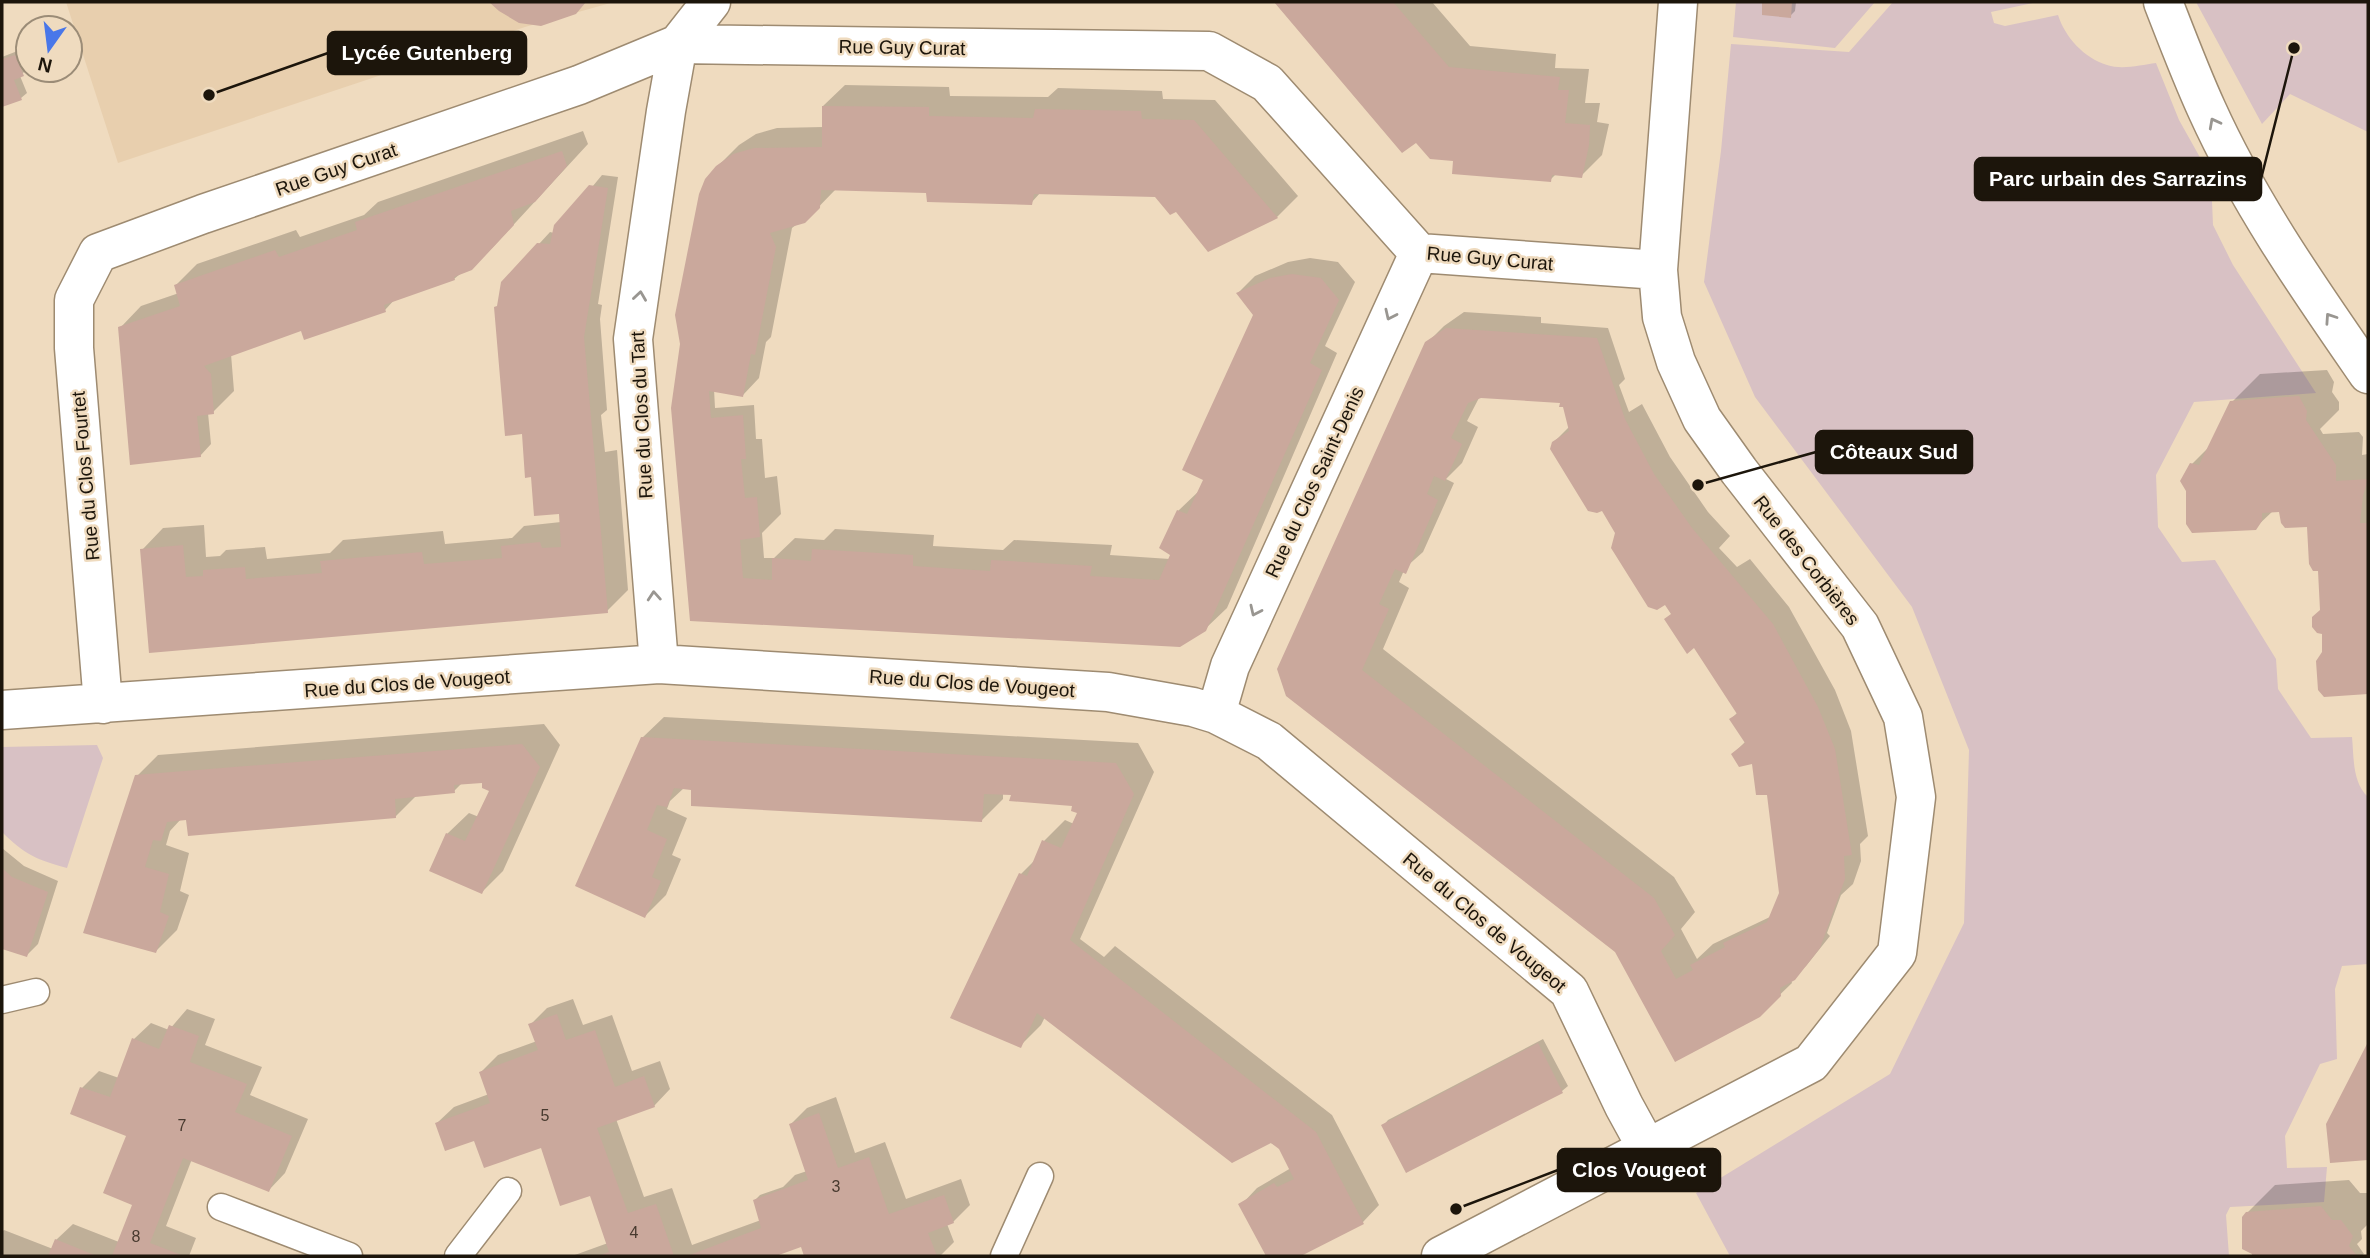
<svg xmlns="http://www.w3.org/2000/svg" width="2370" height="1258" font-family="Helvetica,sans-serif">
<style>
.built{fill:#e8cfae}
.green{fill:#d8c1c4}
.shadow{fill:#0003;fill-rule:evenodd}
.building{fill:#caa89c;fill-rule:evenodd}
.lines{fill:none;stroke-linecap:round;stroke-linejoin:round}
.lane-casing{stroke:#9e8b71;stroke-width:29}
.street-casing{stroke:#9e8b71;stroke-width:41}
.lane{stroke:#fff;stroke-width:26}
.street{stroke:#fff;stroke-width:38}
.oneway{stroke:#999691}
.labels{text-anchor:middle;stroke-width:5;stroke-linejoin:round;paint-order:stroke}
.number-label{font-size:16px;fill:#483a2f}
.street-label{font-size:19px;fill:#1c150b;stroke:#efdbbf}
.leader{fill:none;stroke:#1c150b;stroke-width:2.5}
.callout-dot{fill:#1c150b;stroke:#efdbbf;stroke-width:2.5}
.callout{fill:#1c150b;stroke:#1c150b;stroke-width:2.5}
.callout-label{font-size:21px;text-anchor:middle;font-weight:bold;fill:#fff}
</style>
<rect width="100%" height="100%" fill="#efdbbf"/>
<path class="built" d="M66,2H614L525,27L118,163Z"/>
<path class="green" d="M1736,2H1875L1835,48L1733,37Z
M1893,2H2038L1991,12L1994,23L2005,26L2058,15C2065,37 2084,58 2107,65C2122,70 2141,65 2156,63L2179,120L2211,177L2213,225L2233,265L2316,393L2194,402L2156,475L2158,527L2182,562L2215,560L2276,659L2278,689L2311,738L2352,737C2354,757 2352,782 2368,797V964L2342,966L2335,989L2337,1059L2320,1064L2285,1136L2287,1168L2327,1167L2324,1202L2230,1207L2226,1215L2229,1256H1730L1696,1193L1890,1074L1964,923L1969,750L1912,607L1755,397L1704,282L1721,151L1731,44L1849,52Z
M2196,2H2368V132L2290,94L2262,124Z
M97,745L103,758L67,868C37,860 24,854 2,832V747Z"/>
<path class="shadow" d="M1276,2H1432L1470,46L1556,54L1555,68L1589,69L1585,103H1600L1597,122L1609,124L1602,155L1581,176L1556,174L1550,180L1454,160L1416,141L1403,151Z
M1764,2H1796L1795,11L1790,16L1763,14Z
M20,50L28,68L20,76L27,93L21,98L2,106V57Z
M845,85L949,87L950,96L1048,97L1058,88L1162,91L1163,99L1215,100L1298,196L1277,217L1176,209L1156,195L1041,192L1031,203L927,191L836,189L804,222L797,224L792,228L771,337L766,342L759,378L743,395L714,389L715,408L754,405L756,439H762L765,478L777,476L781,514L762,533L764,558H774L795,538L824,540L835,529L934,535L933,546L1003,550L1014,540L1112,545L1110,555L1170,559L1178,511L1200,490L1204,481L1255,315L1238,293L1255,276L1288,262L1310,258L1338,262L1355,282L1325,346L1337,353L1227,608L1205,629L692,619L717,167L739,145L756,134L777,128L823,127V106Z
M583,131L588,144L493,247L454,279L396,298L385,310L303,329L231,354L234,391L213,412L208,413L211,444L200,456L120,328L141,306L179,293L176,285L197,264L296,230L300,237L364,215L378,202Z
M602,175L618,177L598,304L602,305L600,319L607,410L601,415L605,452L617,450L628,590L607,611L151,651L142,550L163,528L204,525L206,557L220,556L226,550L265,547L267,559L330,553L343,540L443,531L445,544L512,538L524,526L561,522L539,244L550,232L554,233Z
M1464,312L1541,317V323L1608,328L1625,379L1619,385L1629,412L1642,404L1670,457L1708,512L1730,536L1719,548L1737,567L1750,559L1789,607L1835,690L1851,731L1868,836L1860,844L1861,861L1853,884L1841,895L1827,933L1830,936L1806,966L1791,980L1792,983L1759,1015L1676,1060L1617,951L1288,695L1427,343L1444,326ZM1480,396L1562,401L1571,425L1553,443L1602,508L1617,533L1738,712L1731,719L1746,741L1733,754L1753,762L1768,794L1780,893L1772,916L1713,944L1697,959L1681,929L1695,912L1674,877L1383,649L1409,588L1399,582L1405,568L1423,552L1454,483L1446,479L1462,463L1478,427L1467,421Z
M2327,370L2334,382L2332,392L2339,402V410L2320,429L2323,434L2359,432L2363,437L2362,455L2368,454V692L2325,695L2320,569L2309,525L2280,510H2274L2255,528L2192,464L2211,445L2232,402L2260,374Z
M664,717L1138,743L1154,772L1080,939L1104,957L1115,946L1332,1115L1379,1205L1363,1222L1297,1256H1268L1241,1205L1257,1188L1291,1168L1280,1148L1045,1017L1041,1025L1020,1046L1021,874L1037,858L1044,841L1065,820L1074,824L1080,812L1074,804L1003,793V799L982,820L684,788L670,801L667,809L687,818L672,855L681,859L666,895L645,916L642,738Z
M544,724L560,745L503,871L482,892L447,834L469,813L479,817L492,790L484,781L463,782L454,791L417,795L395,817L181,819L170,831L166,845L189,853L180,891L189,895L177,930L156,951L86,932L137,776L158,755Z
M2,848L24,866L58,881L38,944L27,955L2,947Z
M573,999L583,1025L612,1015L632,1071L660,1061L670,1089L654,1106L616,1119L644,1197L672,1188L692,1245L761,1220L755,1200L760,1195L783,1187L795,1175L807,1171L791,1124L807,1108L836,1097L855,1153L885,1142L906,1199L961,1179L970,1205L953,1222L947,1224L954,1242L940,1256H806L802,1245L771,1256H572L608,1243L591,1194L542,1146L437,1123L454,1107L489,1094L481,1072L498,1055L537,1041L530,1025L547,1008Z
M187,1009L215,1019L205,1045L262,1067L250,1095L308,1119L285,1173L269,1190L192,1159L166,1226L196,1238L189,1256H2V1232L4,1230L53,1249L56,1240L73,1224L119,1242L134,1204L128,1135L82,1088L99,1071L119,1078L134,1039L151,1023L169,1030Z
M1543,1039L1568,1086L1562,1091L1407,1170L1383,1126L1388,1120Z
M2368,1045V1159L2331,1162L2327,1125Z
M2349,1180L2360,1193H2368V1224L2361,1231L2362,1239L2357,1244L2364,1254L2361,1256H2254L2247,1213L2275,1185Z"/>
<path class="building" d="M489,2H586L576,14L541,26L519,23L499,11Z
M1274,2H1393L1449,67L1560,77L1558,90H1569L1565,123L1590,125L1589,145L1582,178L1552,175L1551,182L1452,174L1453,161L1430,159L1416,143L1402,153Z
M1762,2H1792L1791,18L1762,15Z
M15,55L24,76L14,80L22,100L2,107V59Z
M822,106L929,107V116L1033,118L1035,109L1141,111L1142,119L1194,120L1278,218L1208,252L1176,212L1170,215L1155,197L1034,194L1032,205L927,202L926,193L821,190L820,208L805,223L770,233L776,247L755,355L751,354L743,397L709,391L711,418L743,415L746,459H741L745,498L757,497L760,537L740,540L743,578L772,580V558L811,561L812,549L913,555V566L990,571L991,560L1092,566L1090,576L1159,580L1170,555L1159,548L1177,510L1187,514L1203,480L1182,470L1253,315L1236,293L1270,278L1292,274L1321,278L1339,300L1310,363L1322,370L1206,631L1180,647L690,621L671,408L680,344L675,315L699,194L705,179L716,166L733,154L754,148L822,147Z
M562,151L567,166L535,202L511,211L514,225L472,270L454,277L455,280L384,305L386,312L304,340L301,331L204,366L211,374L214,414L197,416L201,457L130,465L118,327L180,306L174,285L275,250L279,257L357,230L355,222Z
M589,185L608,188L584,337L608,613L149,653L140,549L183,545L186,577L203,576V570L245,567L246,579L322,573L320,561L422,552L424,564L502,558L501,546L540,542L542,548L561,547L559,514L534,516L531,477L525,478L522,434L505,436L494,307L497,306L501,282L537,243L550,244L554,225Z
M1446,328L1597,338L1625,419L1654,474L1692,528L1773,624L1818,707L1835,749L1852,855L1844,856L1845,879L1820,948L1795,980L1780,988L1781,996L1760,1017L1675,1062L1615,952L1286,696L1277,669L1425,342ZM1481,398L1560,403L1559,407H1563L1569,431L1552,442L1550,449L1588,511L1597,513L1602,511L1615,533L1611,548L1648,607L1657,610L1665,605L1671,614L1664,619L1687,654L1694,648L1737,714L1729,719L1745,743L1731,754L1739,767L1752,764L1756,795H1767L1779,893L1767,922L1723,943L1725,947L1690,965L1693,970L1676,979L1661,951L1675,935L1654,898L1362,670L1389,609L1379,604L1395,569L1406,574L1438,500L1427,494L1434,476L1445,481L1462,444L1451,438L1468,403Z
M2299,396L2307,411L2306,420L2336,465V481L2368,479L2363,496L2360,523H2368V694L2324,697L2318,690L2316,661L2322,652V634L2317,633L2312,627V617L2320,610L2318,571H2313L2309,564L2307,527L2285,528L2281,523L2279,512L2262,513V521L2256,530L2192,533L2186,524V491L2180,481L2190,463L2199,465L2230,401Z
M641,737L1116,763L1134,794L1070,940L1316,1132L1364,1224L1301,1256H1266L1238,1204L1274,1183L1277,1187L1294,1179L1279,1149L1271,1143L1232,1163L1037,1013L1021,1048L950,1018L1019,873L1027,876L1042,840L1061,848L1077,813L1071,811L1072,806L1009,801L1011,795L984,794L982,822L691,806V790L674,788L667,807L657,805L647,830L667,839L652,877L661,881L645,918L575,886Z
M522,744L540,767L482,894L429,871L446,833L465,841L489,791L482,788V783L454,785L455,793L395,799L396,818L188,836L186,820L167,822L161,841L153,840L145,867L169,874L160,912L169,916L156,953L83,933L135,775Z
M2,868L12,877L48,892L27,957L2,949Z
M557,1014L566,1040L595,1030L615,1087L644,1076L655,1107L597,1128L628,1213L656,1204L674,1256H598L609,1252L590,1196L560,1206L541,1148L484,1168L474,1141L445,1151L435,1123L490,1103L479,1072L538,1050L528,1024Z
M169,1025L199,1036L190,1062L247,1084L235,1112L292,1136L269,1192L183,1158L150,1243L184,1256H112L132,1205L103,1193L126,1136L70,1114L80,1087L110,1097L132,1038L159,1049Z
M2368,1042V1160L2330,1163L2326,1124Z
M1538,1043L1563,1093L1406,1173L1381,1125Z
M819,1113L838,1168L869,1157L889,1214L944,1195L954,1223L928,1233L937,1256H804L801,1247L776,1256H687L761,1228L753,1200L808,1180L789,1124Z
M2321,1206L2332,1220H2341L2353,1236L2349,1246L2357,1256H2252V1254L2242,1249V1217L2246,1212Z
M55,1239L97,1256H48Z"/>
<g class="lines">
<g class="lane-casing">
<path id="lane" d="M2,1000L36,992
M221,1207L349,1256
M458,1256L508,1191
M1004,1256L1040,1176"/>
</g>
<g class="street-casing">
<path id="street" d="M2163,2C2177,38 2191,75 2207,110C2250,205 2310,290 2368,374
M659,664L633,339L666,111L678,44L711,2
M103,704L74,348V300L98,253L203,214L579,85L678,44L1209,51L1267,83L1419,253L1658,270
M2,710L659,664L1108,692L1193,707L1216,714L1269,741L1569,991L1624,1106L1647,1148
M1216,714L1230,666L1419,253
M1441,1256L1811,1063L1897,953L1916,797L1903,717L1860,626L1739,471L1702,419L1676,362L1662,317L1658,270L1678,2"/>
</g>
<use href="#lane" class="lane"/>
<use href="#street" class="street"/>
</g>
<defs><path id="oneway-chevron" d="M-2-3.5L2.5 0L-2 3.5" fill="none" stroke-width="1.6" stroke-linecap="round" stroke-linejoin="round" transform="scale(1.75)"/></defs>
<g class="oneway">
<use href="#oneway-chevron" transform="translate(2214 123) rotate(-118)"/>
<use href="#oneway-chevron" transform="translate(640 296) rotate(-82)"/>
<use href="#oneway-chevron" transform="translate(1390 315) rotate(115)"/>
<use href="#oneway-chevron" transform="translate(2330 318) rotate(-124)"/>
<use href="#oneway-chevron" transform="translate(654 596) rotate(-94)"/>
<use href="#oneway-chevron" transform="translate(1255 611) rotate(115)"/>
</g>
<g class="labels">
<g class="number-label">
<text x="545" y="1121">5</text>
<text x="182" y="1131">7</text>
<text x="836" y="1192">3</text>
<text x="634" y="1238">4</text>
<text x="136" y="1242">8</text>
</g>
<g class="street-label">
<text transform="translate(902 47) rotate(1)" y="7">Rue Guy Curat</text>
<text transform="translate(336 169) rotate(-19)" y="7">Rue Guy Curat</text>
<text transform="translate(1490 258) rotate(5)" y="7">Rue Guy Curat</text>
<text transform="translate(641 415) rotate(-93)" y="7">Rue du Clos du Tart</text>
<text transform="translate(85 476) rotate(-95)" y="7">Rue du Clos Fourtet</text>
<text transform="translate(1314 482) rotate(-65)" y="7">Rue du Clos Saint-Denis</text>
<text transform="translate(1807 560) rotate(52)" y="7">Rue des Corbières</text>
<text transform="translate(407 683) rotate(-4)" y="7">Rue du Clos de Vougeot</text>
<text transform="translate(972 683) rotate(4)" y="7">Rue du Clos de Vougeot</text>
<text transform="translate(1485 922) rotate(40)" y="7">Rue du Clos de Vougeot</text>
</g>
</g>
<path class="leader" d="M209 95L328 53M2294 48L2261 179M1698 485L1816 452M1456 1209L1558 1170"/>
<g class="callout-dot">
<circle cx="209" cy="95" r="7"/>
<circle cx="2294" cy="48" r="7"/>
<circle cx="1698" cy="485" r="7"/>
<circle cx="1456" cy="1209" r="7"/>
</g>
<g class="callout">
<rect x="328" y="32" width="198" height="42" rx="7"/>
<rect x="1975" y="158" width="286" height="42" rx="7"/>
<rect x="1816" y="431" width="156" height="42" rx="7"/>
<rect x="1558" y="1149" width="162" height="42" rx="7"/>
</g>
<g class="callout-label">
<text x="427" y="60">Lycée Gutenberg</text>
<text x="2118" y="186">Parc urbain des Sarrazins</text>
<text x="1894" y="459">Côteaux Sud</text>
<text x="1639" y="1177">Clos Vougeot</text>
</g>
<rect width="2370" height="1258" fill="none" stroke="#1c150b" stroke-width="7"/>
<g transform="translate(49 49) rotate(194)"><circle r="33" fill="#efdbbf" stroke="#9b8c77" stroke-width="2"/>
<path d="M0-5L12 26L0 18L-12 26Z" fill="#4977e9"/>
<text y="-10" font-size="19" font-weight="bold" text-anchor="middle" fill="#1c150b">N</text>
</g>
</svg>
